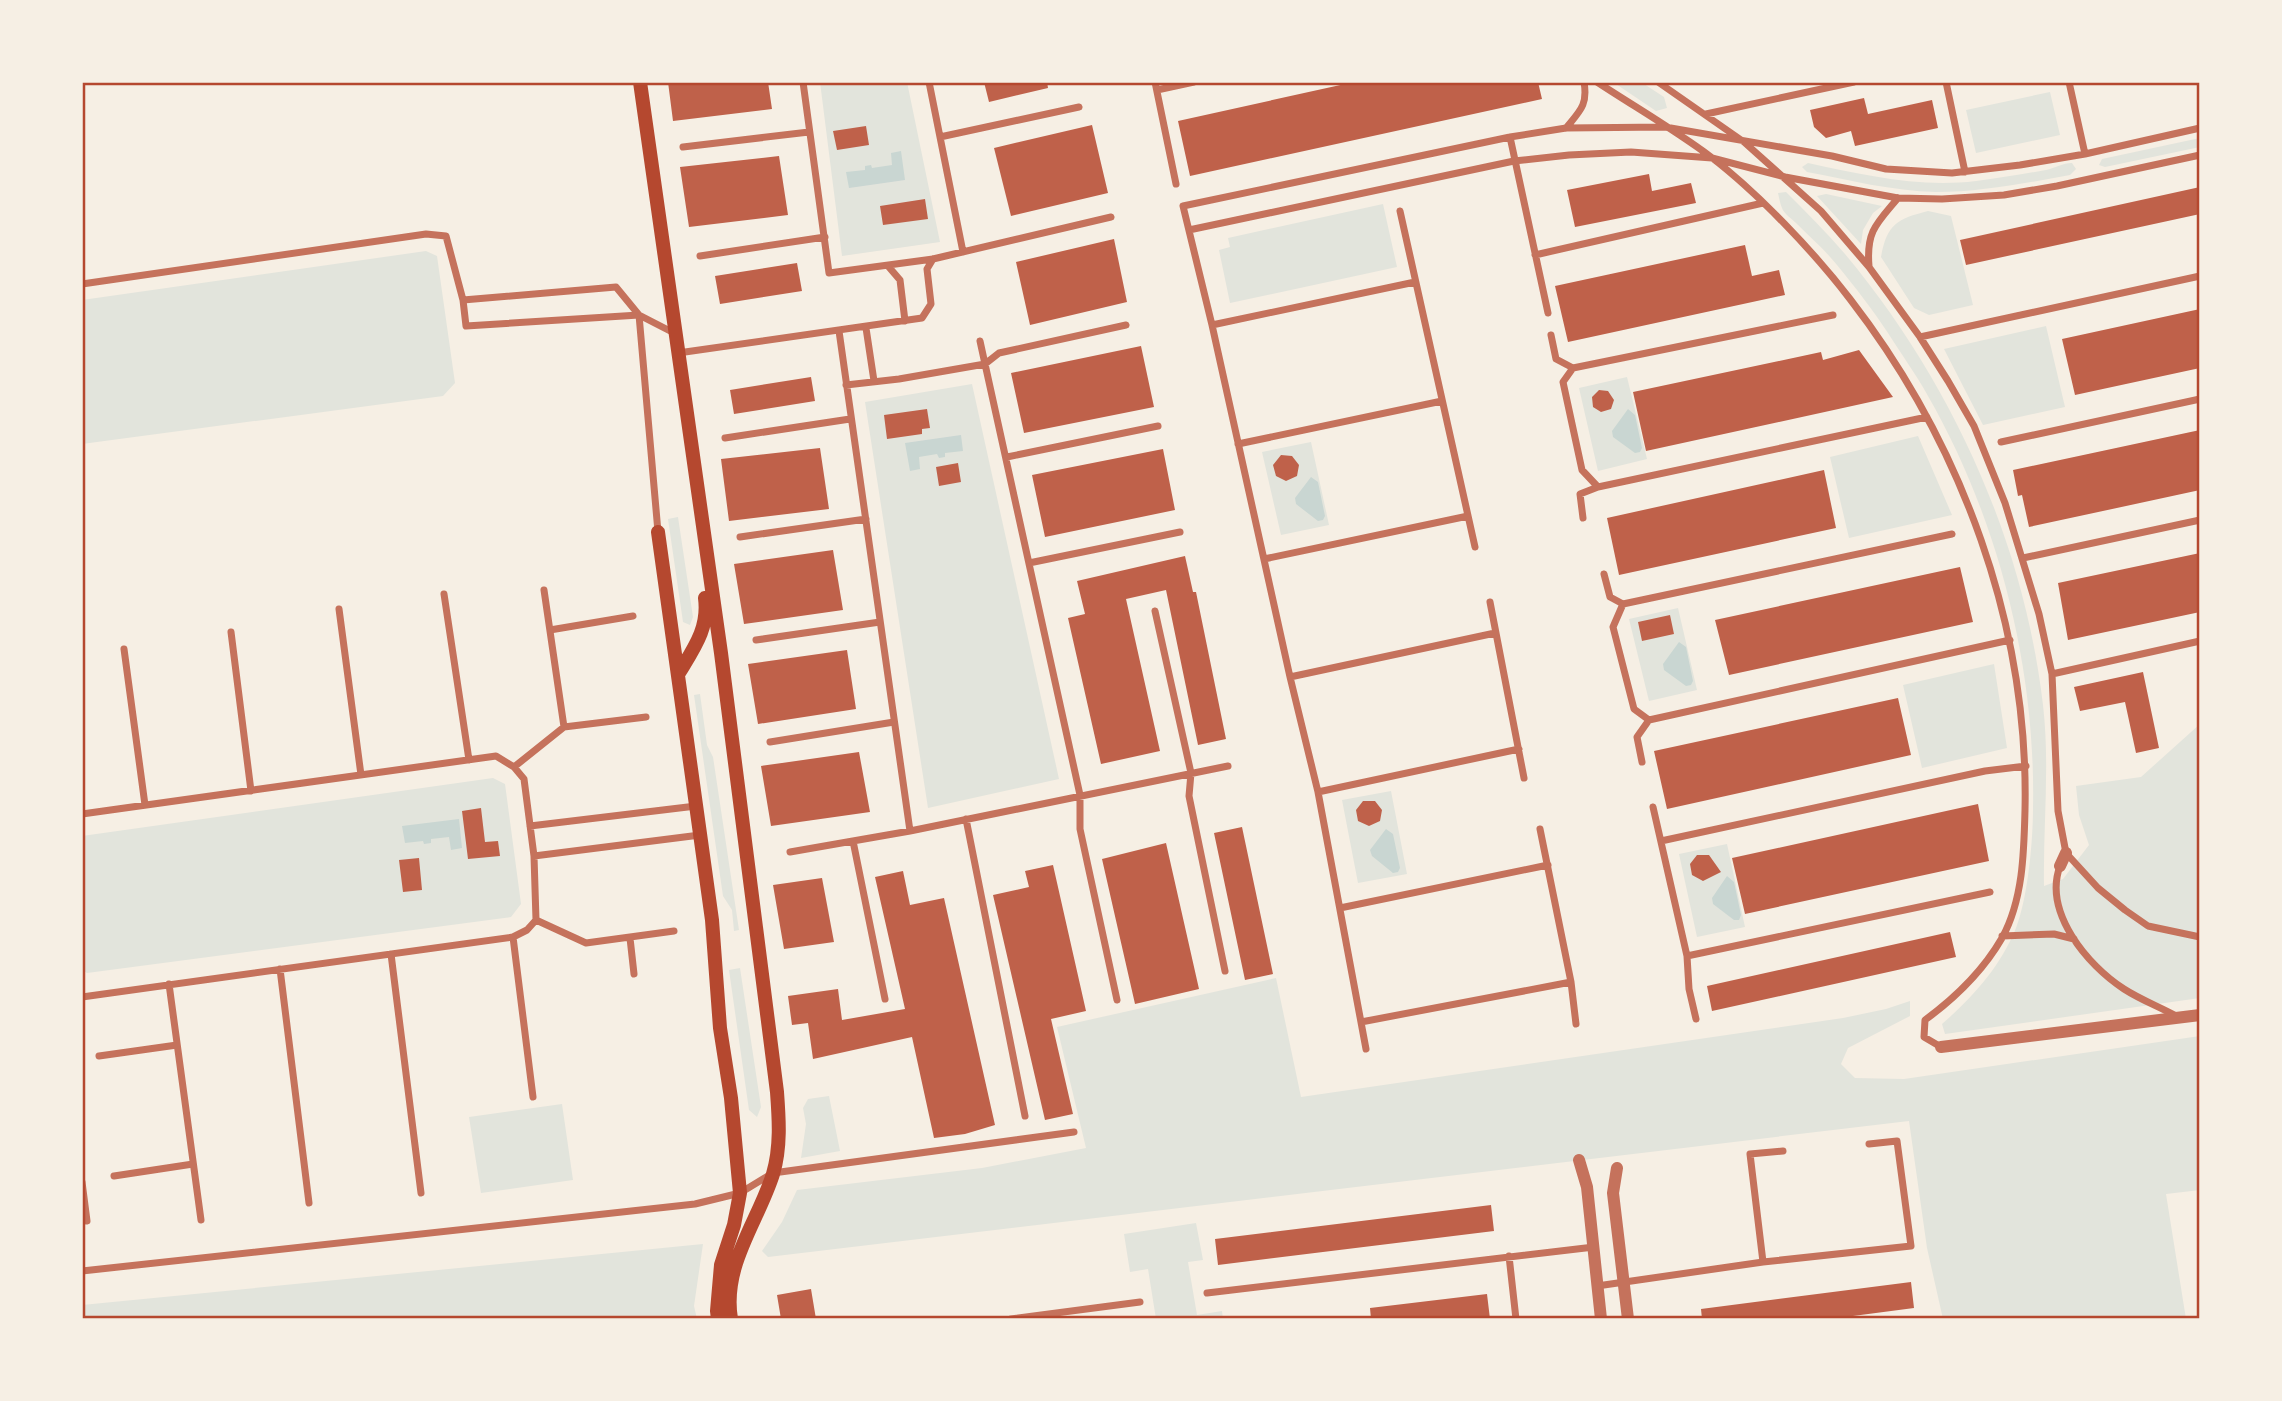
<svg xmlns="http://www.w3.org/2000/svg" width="2282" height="1401" font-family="Signika,sans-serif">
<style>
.green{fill:#e2e4dc}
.water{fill:#c9d6d2}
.building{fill:#bf614a}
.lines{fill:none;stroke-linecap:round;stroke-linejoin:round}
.minor{stroke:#c5725c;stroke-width:7}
.tertiary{stroke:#c5725c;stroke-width:12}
.secondary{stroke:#b5482f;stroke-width:14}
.neatline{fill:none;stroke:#b5482f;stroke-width:2.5}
</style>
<rect width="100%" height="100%" fill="#f6efe4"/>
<path class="green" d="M820,82H907L940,242L842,256Z
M1613,82H1641L1664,97L1667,108L1656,111Z
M2050,92L2060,135L1976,153L1966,110Z
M2200,138V147L2105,167L2099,165L2102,159Z
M1808,163C1864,175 1919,188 1976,181C1999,178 2023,174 2046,170C2055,168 2063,163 2072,163L2076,169L2070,175C2026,183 1981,192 1936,192C1892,191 1849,180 1807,172L1802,167Z
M1786,192C1806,212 1826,232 1845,254C1951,381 2024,541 2043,705C2050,765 2043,826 2044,886L2063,879L2089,845L2079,815L2076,786L2141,777L2200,724V998L1945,1034L1942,1024C1973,997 2000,967 2016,928C2028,897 2033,841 2033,808C2036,667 1998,518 1928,396C1916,374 1901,354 1888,333C1873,310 1855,287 1837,265C1825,250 1810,237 1796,223C1792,219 1784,214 1782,208C1780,204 1779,197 1778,193Z
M1826,194L1882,206L1873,213L1863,230L1861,244L1817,196Z
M1383,204L1397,267L1230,303L1219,250L1230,247L1228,238Z
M1928,211L1951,216L1973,305L1929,315L1914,308L1881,257C1887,224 1897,219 1928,211Z
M426,251L437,256L455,383L443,396L82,444V300Z
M2046,326L2065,407L1983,425L1944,349Z
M1627,377L1647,459L1598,471L1579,388Z
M972,384L1059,779L928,808L865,402Z
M1918,436L1952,515L1849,538L1830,457Z
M1311,442L1329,525L1281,535L1262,452Z
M678,517L693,617L690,625L683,622L668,519Z
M1678,608L1697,690L1649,701L1629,619Z
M1994,664L2007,748L1922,768L1903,685Z
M700,694L707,745L713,757L739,930L734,931L732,910L723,896L694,695Z
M493,778L505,784L521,904L511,917L87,973L82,970V836Z
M1391,791L1407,874L1358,883L1342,800Z
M1727,844L1745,927L1697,937L1679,854Z
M740,968L761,1107L757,1117L749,1110L729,970Z
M1276,978L1301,1097L1843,1018L1886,1009L1910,1001V1016L1848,1048L1841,1064L1855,1078L1904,1079L2200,1036V1190L2166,1194L2186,1319H1943L1927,1248L1909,1121L768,1257L762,1251L782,1222L797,1190L982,1168L1086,1148L1057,1027Z
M829,1096L840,1151L801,1158L806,1124L803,1108L808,1099Z
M562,1104L573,1180L481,1193L469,1117Z
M1196,1223L1203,1260L1188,1262L1197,1315L1222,1311L1223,1319H1156L1148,1269L1130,1272L1124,1234Z
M703,1244L694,1306L697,1319H82V1305Z"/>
<path class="water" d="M901,151L905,180L849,188L846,172L865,170V166L871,165L872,168L892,165L891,153Z
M1628,409L1635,415L1642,448L1640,452L1635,453L1613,437L1612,431Z
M961,435L963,451L945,453V457L939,458L937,454L919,457L920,469L910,471L905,443Z
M1311,477L1318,482L1325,516L1323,520L1318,521L1296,504L1295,498Z
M1679,642L1686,647L1693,681L1691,685L1686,686L1664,670L1663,664Z
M459,819L462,848L451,850L449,837L431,839V843L424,844L423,841L405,843L402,826Z
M1386,829L1393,834L1400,868L1398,872L1393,873L1372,856L1370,850Z
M1727,876L1734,882L1741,915L1739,920H1734L1713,904L1712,898Z"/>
<path class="building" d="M668,82H768L772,109L673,121Z
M984,82H1047L1048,88L989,102Z
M1354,82H1538L1542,99L1190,176L1178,121Z
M1864,98L1868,114L1932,100L1938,128L1855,146L1851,131L1826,138L1814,127L1810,110Z
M1092,125L1108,193L1011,216L994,148Z
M866,126L869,145L837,150L833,131Z
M779,156L788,215L689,227L680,167Z
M1649,174L1652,191L1691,183L1696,203L1575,227L1567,190Z
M2200,187V214L1966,265L1960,240Z
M925,199L928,219L883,225L880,206Z
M1114,239L1127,302L1030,325L1016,262Z
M1745,245L1752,276L1779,270L1785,295L1568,342L1555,286Z
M797,263L802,291L720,304L715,276Z
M2200,309V368L2075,395L2062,339Z
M1141,346L1154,407L1024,433L1011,373Z
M1859,350L1893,397L1646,451L1633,392L1821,352L1823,360Z
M811,377L815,401L734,414L730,390Z
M1599,390L1608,391L1614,400L1611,409L1601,412L1593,407L1592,397Z
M927,409L930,428L922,429V434L887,439L884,415Z
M2200,430V490L2029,527L2022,495L2018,496L2013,470Z
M820,448L829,509L729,521L721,459Z
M1163,449L1175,510L1045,537L1032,475Z
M1281,455L1292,456L1299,465L1297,476L1286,481L1276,476L1273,465Z
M958,463L961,482L939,486L936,467Z
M1824,470L1836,528L1619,575L1607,518Z
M833,550L843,610L744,624L734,564Z
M2200,553V612L2068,640L2058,583Z
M1185,556L1193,592H1196L1226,739L1198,745L1166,590L1126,599L1160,751L1101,764L1068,618L1085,614L1077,581Z
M1960,567L1973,622L1729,675L1715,620Z
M1670,615L1674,634L1642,641L1638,622Z
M847,650L856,709L758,724L748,664Z
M2143,672L2159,748L2136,753L2125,702L2080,711L2074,687Z
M1898,698L1911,755L1667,809L1654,751Z
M859,752L870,812L771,826L761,766Z
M1363,801H1375L1382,810L1380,821L1369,826L1358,821L1356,810Z
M1978,804L1989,861L1745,914L1732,858Z
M481,808L485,842L498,841L500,856L468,859L462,811Z
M1242,827L1273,974L1245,980L1214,833Z
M1166,843L1199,989L1135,1004L1102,859Z
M1697,855H1709L1721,872L1703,881L1692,875L1690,864Z
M419,858L422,890L403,892L399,860Z
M1053,865L1086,1011L1051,1019L1073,1114L1045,1120L993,895L1029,887L1025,871Z
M903,871L910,905L944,898L995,1125L965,1134L934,1138L912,1037L813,1059L808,1023L792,1025L788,996L838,989L842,1020L905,1009L875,877Z
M822,878L834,942L784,949L773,885Z
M1950,932L1956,957L1712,1011L1707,986Z
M1491,1205L1494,1231L1218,1265L1215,1239Z
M1911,1282L1914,1308L1830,1319H1702L1701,1309Z
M811,1289L816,1319H781L777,1295Z
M1487,1294L1490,1319H1371L1370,1308Z"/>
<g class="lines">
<path class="minor" d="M803,82L829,273L933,259L1111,217
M929,82L963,252
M1155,82L1176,184
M1597,82C1635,107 1675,130 1711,157C1758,193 1814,252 1850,299C1962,444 2029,626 2025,810C2024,852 2023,900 2002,938C1983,971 1955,998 1925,1020L1924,1037L1941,1047
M1658,82L1744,142L1821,211L1869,267L1920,337L1948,381L1974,426L2005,503L2039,614L2052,674L2058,811L2066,853L2098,888L2125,910L2148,926L2200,937
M1946,82L1965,172
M2069,82L2085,154
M1157,90L1194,82
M1706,114L1854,82
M1566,128C1580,111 1588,105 1584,82
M940,137L1079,107
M1510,137L1548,313
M683,147L809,132
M1400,211L1475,547
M1189,230L1514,161L1569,155L1631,152L1712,158L1785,177L1898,198L1942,199L2004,195L2057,186L2200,155
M1535,255L1763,203
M700,256L825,237
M888,266L900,280L905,321
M1869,266C1866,231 1877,223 1898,198
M82,284L426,234L446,236L463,300L466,326L639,315L676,334
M463,300L616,287L639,315L658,532
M1212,325L1415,282
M866,328L874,381
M839,331L910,831
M1551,335L1556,359L1573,368L1563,382L1582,470L1598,487L1580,494L1583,518
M1920,337L2200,276
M980,341L985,364L999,353L1126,325
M678,353L922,318L931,304L927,269L933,259
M1573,368L1833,315
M846,385L899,379L985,364L1080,795V829L1117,1000
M725,438L850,419
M2001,442L2200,399
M1238,444L1442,401
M1007,457L1158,426
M1598,487L1927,417
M740,537L866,519
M2023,558L2200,520
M1264,559L1468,516
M1029,563L1180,532
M1604,574L1610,597L1623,604L1613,627L1634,709L1649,720L1637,737L1642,762
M544,590L564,727
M444,594L469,760
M1490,602L1524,778
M1623,604L1952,534
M339,609L361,775
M1155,611L1191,773L1189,796L1225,971
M550,630L633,616
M231,632L251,791
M756,640L880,622
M124,649L145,805
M2052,674L2200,641
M1290,677L1495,633
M1649,720L2010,640
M770,742L894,722
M514,767L564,727L646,717
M1318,792L1519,749
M1653,807L1687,956L1689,989L1696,1019
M82,814L496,756L514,767L524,779L534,856L536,920L527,930L513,937L82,997
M966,819L1025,1116
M530,826L696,806
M1540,829L1571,982L1576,1024
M853,841L885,999
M1661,841L1985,771L2026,766
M790,852L910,831L1228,766
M534,856L700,835
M2060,866C2043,912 2087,965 2124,989C2141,1000 2160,1007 2178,1017
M1340,908L1548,865
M536,920L586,943L674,931
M2002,936L2054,934L2074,939
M513,937L533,1097
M630,938L634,974
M391,954L421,1193
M1687,956L1990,892
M280,969L309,1203
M169,984L201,1220
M1361,1022L1571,982
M1366,1049L1318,792L1290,677L1212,325L1183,206L1510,137L1566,128L1665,127L1832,156L1886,169L1952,173L2020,165L2085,154L2200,128
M99,1056L177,1045
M114,1176L193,1164
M82,1182L87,1221
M1509,1256L1516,1319
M1763,1262L1750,1154L1783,1151
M82,1271L695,1204L740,1193L773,1173L1074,1132
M1597,1286L1763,1262L1911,1246L1897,1141L1869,1144
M1207,1293L1594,1247
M1011,1319L1140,1302"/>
<path class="tertiary" d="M2060,866L2066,853
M1941,1047L2200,1015
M1579,1160L1587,1187L1601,1319
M1617,1168L1613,1193L1628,1319"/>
<path class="secondary" d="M640,82L721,653L777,1092C779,1119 781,1147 773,1174C758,1222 722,1265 731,1319
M658,532L712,920L720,1028L731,1098L740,1193L734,1225L721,1265L717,1311L718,1319
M679,673C694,648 709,628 705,598"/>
</g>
<rect width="2282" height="1401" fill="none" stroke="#f6efe4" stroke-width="168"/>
<rect x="84" y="84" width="2114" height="1233" class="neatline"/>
</svg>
